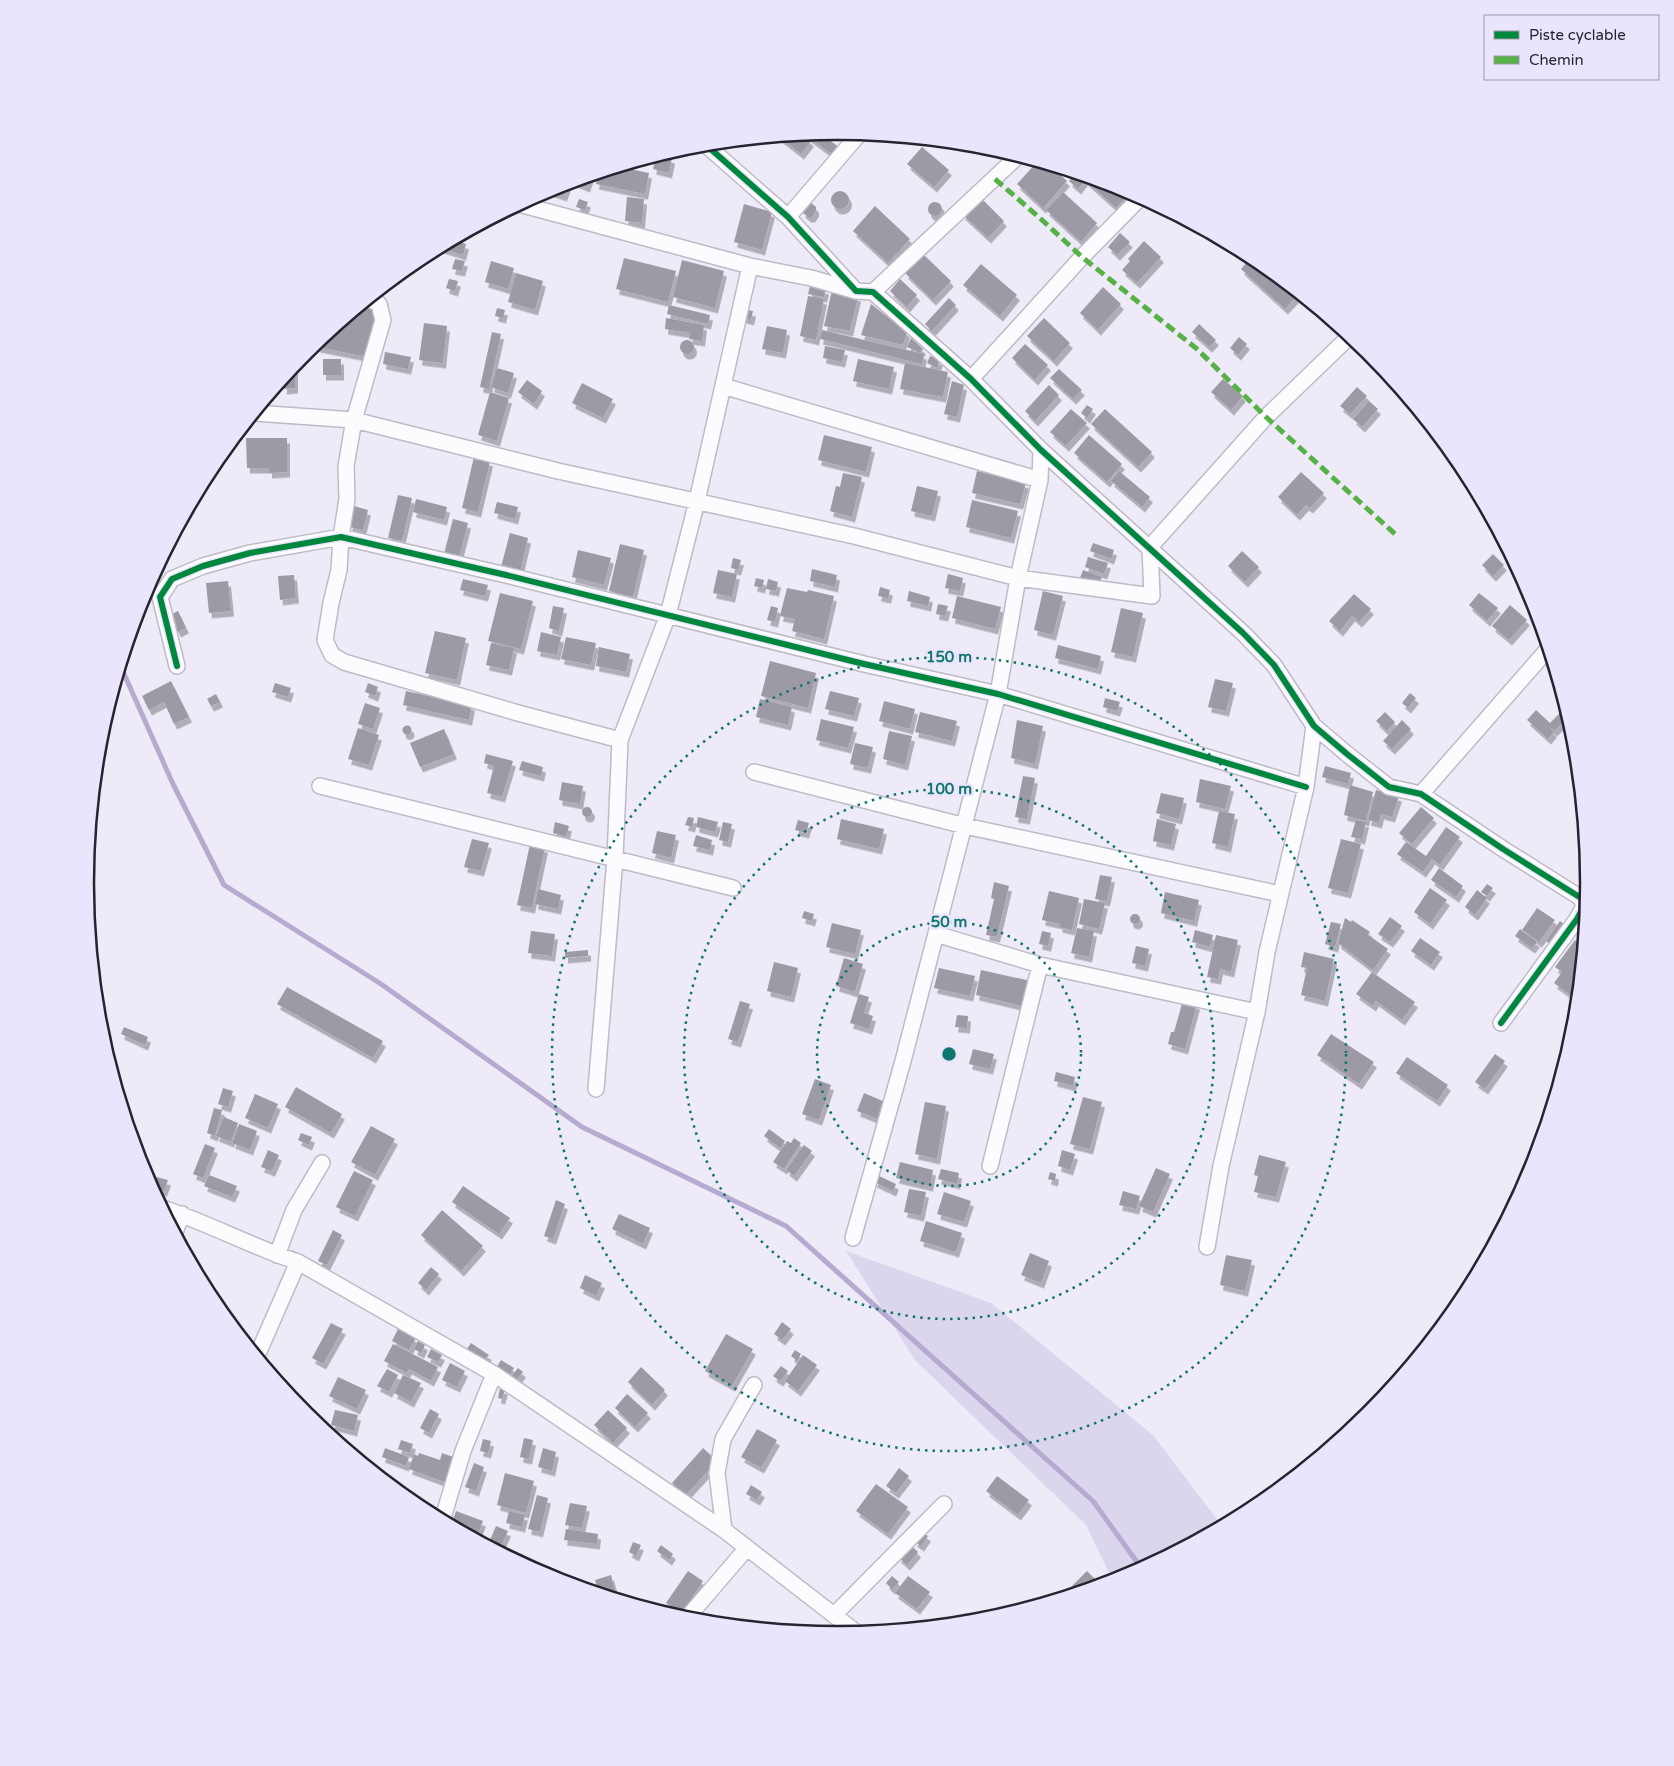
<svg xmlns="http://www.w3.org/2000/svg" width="1674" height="1766" font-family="'Varela Round',sans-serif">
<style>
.green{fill:#dbd5ed}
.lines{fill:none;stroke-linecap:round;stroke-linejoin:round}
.stream{stroke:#b5aad0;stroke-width:5}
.building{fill:#9d9aa5;filter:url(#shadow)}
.street-casing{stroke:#bebbc7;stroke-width:18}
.street{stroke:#fcfcfe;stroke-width:15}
.quiet{stroke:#56b246;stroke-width:5;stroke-dasharray:10 5;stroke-linecap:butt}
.cycleway-casing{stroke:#ebe4fd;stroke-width:9}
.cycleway{stroke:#00873e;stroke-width:6}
.ring{fill:none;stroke:#0f766e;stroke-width:2.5;stroke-dasharray:2.5 5}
.rim{fill:none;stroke:#272430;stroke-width:2.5}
.centre{fill:#0f766e;stroke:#ebe4fd;stroke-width:2.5}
.ring-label{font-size:15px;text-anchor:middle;font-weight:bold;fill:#0f766e;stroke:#ebe4fd;stroke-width:5;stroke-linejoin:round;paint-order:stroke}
</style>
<defs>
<filter id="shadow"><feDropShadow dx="3" dy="5.5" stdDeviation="0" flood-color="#0004"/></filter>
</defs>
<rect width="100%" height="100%" fill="#eeeaf7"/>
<path class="green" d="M846,1251L991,1303L1153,1435L1222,1526L1125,1578L1113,1581L1086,1525L915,1360Z"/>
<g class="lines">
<path class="stream" d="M121,667L173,784L224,885L381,984L582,1127L786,1226L1093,1501L1142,1569"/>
</g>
<path class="building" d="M819,133L839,147L833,155L807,136L809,134Z
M802,134L811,141L801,154L779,137Z
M922,147L949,170L934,187L907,164Z
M660,155L672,158L669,173L653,169L656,156Z
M1037,162L1040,165L1042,163L1050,166L1067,181L1043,208L1017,184Z
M620,167L649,173L645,194L596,184L598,173Z
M1076,173L1125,188L1131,191L1116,208L1085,180L1078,189L1069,181Z
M591,175L587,187L572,181Z
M569,182L564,196L546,190L549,188Z
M831 200a9 9 0 1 1 18 0a9 9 0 1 1-18 0Z
M1063,192L1097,223L1081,242L1046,210Z
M979,196L1004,221L988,238L962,214Z
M627,197L644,199L642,223L625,221Z
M579,199L588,202L585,210L576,207Z
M928 209a7 7 0 1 1 14 0a7 7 0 1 1-14 0Z
M810,202L816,207V211L812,217H808L802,212Z
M744,204L772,212L762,250L734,242Z
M875,206L910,239L888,263L853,231Z
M1120,233L1130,242L1117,255L1108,247Z
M452,240L466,244L463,255L438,247Z
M1144,241L1161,257L1137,283L1122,270L1130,261L1128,259Z
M923,254L951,281L933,300L905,273Z
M1252,256L1299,294L1285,309L1241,269Z
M624,258L676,271L668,302L616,289Z
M455,259L465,261L462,271L452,269Z
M682,260L724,271L715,308L673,297Z
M491,261L514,268L508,289L485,282Z
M981,264L1017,295L1000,316L963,285Z
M516,273L543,281L535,310L508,302Z
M449,279L458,281L455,291L446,288Z
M900,279L917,295L907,307L890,291Z
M810,286L826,289L824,297L808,294Z
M1103,287L1121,304L1098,330L1080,313Z
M832,290L858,296L850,331L824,326Z
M808,296L824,299L816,340L800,336Z
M949,298L956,305L932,331L925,324Z
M871,304L907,332L903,345L861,335Z
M361,305L377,308L368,357L317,347L319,340L344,320H347L348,316Z
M669,305L710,315L708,324L667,314Z
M497,308L505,310L503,318L495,316Z
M742,309L753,311L751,320L740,317Z
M666,318L704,325L702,341L689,339L690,333L665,329Z
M1044,318L1070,343L1054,361L1027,336Z
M424,323L447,326L443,363L419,360Z
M1199,324L1216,340L1209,347L1192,332Z
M767,326L787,330L783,353L762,349Z
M822,330L924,354L922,364L820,339Z
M492,332L501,334L489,389L480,387Z
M1239,337L1247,344L1238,355L1230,348Z
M911,338L923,349L920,353L907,347Z
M680 347a7 7 0 1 1 14 0a7 7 0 1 1-14 0Z
M1025,344L1048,365L1035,380L1012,358Z
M825,346L845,350L842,362L823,358Z
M385,352L411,357L408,369L383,364Z
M930,356L940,360L937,368L927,363Z
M323,359H341V375H323Z
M858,359L894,367L889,389L853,381Z
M905,363L948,372L943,397L900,389Z
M293,366H295V388L284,389V377Z
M497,368L514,373L508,393L491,387Z
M1059,369L1082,390L1073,399L1050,378Z
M1223,379L1243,396L1231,410L1211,392Z
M527,380L542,391L534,404L518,392Z
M952,381L964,385L957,417L944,414Z
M582,383L613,399L603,418L572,403Z
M1049,385L1059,395L1035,421L1025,411Z
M1357,387L1367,396L1350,414L1340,406Z
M490,392L509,398L497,441L478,435Z
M1369,401L1378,409L1362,427L1353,419Z
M1087,405L1093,409L1087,418L1081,413Z
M1071,409L1087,423L1066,446L1050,432Z
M1105,409L1152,452L1138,467L1091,424Z
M824,435L872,447L866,472L818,460Z
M1089,435L1122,464L1107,482L1074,453Z
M246,438H287V472L269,473V468H247Z
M474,457L490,461L478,512L462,508Z
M977,471L1026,483L1020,504L972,493Z
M1119,471L1150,497L1142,507L1111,481Z
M1301,472L1324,493L1310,508L1306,505L1297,515L1278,497Z
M843,473L862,477L852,517L830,511L836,486L840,487Z
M917,486L938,491L932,516L911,511Z
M398,495L412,498L402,541L388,538Z
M416,499L447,507L444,520L413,512Z
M972,500L1018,511L1011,538L966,527Z
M497,502L518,507L515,519L494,513Z
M354,506L368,510L363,530L349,527Z
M453,519L468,523L459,558L444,554Z
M510,533L528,538L520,572L501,567Z
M1093,543L1114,550L1111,559L1090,551Z
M620,544L644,550L633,597L609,591Z
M578,550L611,558L604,585L572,577Z
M1242,551L1259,567L1245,582L1228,566Z
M1493,554L1504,565L1493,576L1482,565Z
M1088,557L1108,563L1104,574L1085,567Z
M733,558L741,560L738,570L731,568Z
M812,569L837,575L835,587L810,581Z
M718,570L737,574L732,597L713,593Z
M1083,570L1102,577L1099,584L1080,578Z
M948,574L963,578L960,591L945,588Z
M294,575L296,598L280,600L278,576Z
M756,578L764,580L762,588L754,586Z
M463,579L488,585L485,596L460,590Z
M768,579L778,582L776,591L766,589Z
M228,581L231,611L209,613L206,583Z
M880,587L890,590L888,598L878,596Z
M787,588L807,592L808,590L834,596L824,639L792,631L795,619L780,616Z
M909,591L930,597L928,606L907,601Z
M1043,591L1063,596L1053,635L1034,630Z
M500,593L533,601L521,649L488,641Z
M1479,593L1498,608L1487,621L1469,605Z
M1354,594L1371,609L1359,622L1352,616L1340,631L1329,621Z
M957,596L1001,607L995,629L952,618Z
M938,604L948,606L945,616L936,614Z
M1510,605L1527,620L1509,640L1492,626Z
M553,606L564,608L559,631L549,628Z
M771,606L778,608L775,622L767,620Z
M1121,608L1143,613L1133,657L1111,652Z
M178,611L186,628L178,632L170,615Z
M435,631L466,638L457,680L425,673Z
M541,632L561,637L557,655L537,651Z
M566,637L596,643L591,665L561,659Z
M491,643L514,648L509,670L486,665Z
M1058,645L1101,656L1098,669L1055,658Z
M599,647L630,654L626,672L596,666Z
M1551,660L1554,669L1556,674L1546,667Z
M770,661L816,673L808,708L761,696Z
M1215,679L1233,683L1226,711L1208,707Z
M171,681L189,717L174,724L164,702L149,710L142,696Z
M275,683L291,688L288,697L272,692Z
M368,683L378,687L375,696L365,692Z
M406,691L472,705L469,720L403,705Z
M830,691L859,698L854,716L825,709Z
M1410,693L1416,698L1408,708L1402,703Z
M216,694L220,702L211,706L207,699Z
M1105,698L1120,702L1117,711L1103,707Z
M760,699L792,707L788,725L756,717Z
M884,701L915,709L910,729L879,721Z
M365,703L380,708L373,729L358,724Z
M1566,707L1569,717L1554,731L1547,725L1554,732L1548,739L1527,720L1536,710L1550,723Z
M920,712L957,721L952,741L915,732Z
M1385,712L1395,722L1387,731L1376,721Z
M821,719L854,727L848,748L816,740Z
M1017,720L1043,726L1035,764L1011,758Z
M1402,720L1411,729L1392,749L1383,741Z
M402.5 730a4.5 4.5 0 1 1 9 0a4.5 4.5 0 1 1-9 0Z
M358,728L379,735L369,765L348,759Z
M444,729L454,754L420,767L410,743Z
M889,731L912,736L905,765L883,759Z
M855,743L873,747L868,768L850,764Z
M486,754L513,761L502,797L487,793L494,766L484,763Z
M522,761L543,767L541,776L519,770Z
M1325,766L1351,773L1348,784L1322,777Z
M1023,776L1035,778L1027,819L1015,817Z
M1200,779L1231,786L1225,809L1196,802Z
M562,782L583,786L580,804L559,800Z
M1350,785L1373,792L1366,821L1344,815Z
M1376,790L1399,796L1392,817L1381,814L1379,823L1368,820Z
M1161,793L1184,798L1179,819L1156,813Z
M1421,807L1434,818L1412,844L1399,833Z
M582 812a5 5 0 1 1 10 0a5 5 0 1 1-10 0Z
M1219,811L1235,814L1228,847L1212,843Z
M688,817L694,818L692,827L685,825Z
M698,817L718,822L715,832L696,827Z
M841,819L884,829L879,849L837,839Z
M1157,819L1176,824L1171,845L1153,841Z
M798,820L809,823L806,833L795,830Z
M1356,820L1366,822L1362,839L1351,837Z
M555,822L569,826L566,837L553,833Z
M723,822L732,824L728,842L719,840Z
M1446,827L1460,837L1440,865L1432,859L1423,872L1397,854L1406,842L1426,856Z
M657,831L676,835L671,858L652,853Z
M696,835L712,840L710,850L693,846Z
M472,839L489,843L481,871L464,867Z
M1341,839L1361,844L1348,893L1328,888Z
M530,844L545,847L532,908L517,905Z
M1439,868L1463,886L1456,897L1431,880Z
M1100,875L1112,877L1107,901L1095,899Z
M994,882L1009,886L997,937L986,935L994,899L991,898Z
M1487,884L1493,888L1487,896L1481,892Z
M1430,888L1447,900L1430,924L1414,912Z
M538,889L561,895L558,909L535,904Z
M1477,890L1487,898L1475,915L1465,907Z
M1049,891L1079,898L1072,930L1059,927L1060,924L1042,920Z
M1165,892L1199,900L1194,921L1161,913Z
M1084,899L1105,903L1099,929L1079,924Z
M1537,908L1555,920L1539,942L1522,930Z
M804,911L814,914L812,921L802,918Z
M1130 919a5 5 0 1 1 10 0a5 5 0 1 1-10 0Z
M1390,917L1402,926L1390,942L1378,934Z
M1345,918L1351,922L1352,920L1370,932L1368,935L1388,949L1373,970L1338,943Z
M1560,921L1569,928L1555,948L1546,941Z
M1331,922L1341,924L1335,947L1325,944Z
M832,923L861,930L855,954L826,947Z
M1077,928L1094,931L1089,957L1071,953Z
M1520,929L1537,942L1532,948L1515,936Z
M1195,930L1213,935L1210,947L1192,942Z
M531,931L555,934L552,956L528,953Z
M1042,931L1051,933L1048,946L1039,944Z
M1216,935L1238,940L1231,972L1220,969L1218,979L1207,977Z
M1420,938L1440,952L1431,965L1411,951Z
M1575,940L1580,944L1583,940L1577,1000L1554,983L1562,972L1555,967Z
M1136,946L1149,949L1145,966L1132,963Z
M588,950V956L565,958V952Z
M1304,952L1334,959L1325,1001L1301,995L1307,968L1301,967Z
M844,958L863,964L855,992L836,986Z
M774,962L798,968L791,997L767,991Z
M939,968L975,976L970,996L934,988Z
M981,970L1031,981L1026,1007L976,995Z
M1372,972L1415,1002L1402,1020L1376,1001L1373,1006L1356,994Z
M287,987L383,1041L373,1058L277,1004Z
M859,994L869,997L864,1013L873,1016L869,1029L850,1023Z
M1183,1000L1197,1004L1185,1049L1168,1044L1171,1032H1174Z
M740,1001L750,1004L738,1042L728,1039Z
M957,1015L968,1016L967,1028L955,1027Z
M124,1027L148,1037L145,1045L121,1034Z
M1331,1034L1374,1062L1359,1084L1317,1055Z
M973,1049L994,1054L990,1069L969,1064Z
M1495,1054L1505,1061L1485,1089L1475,1082Z
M1407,1057L1448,1085L1437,1101L1396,1073Z
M1056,1072L1075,1077L1073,1086L1054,1081Z
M815,1079L831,1085L819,1120L802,1114Z
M296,1087L342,1114L331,1133L285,1107Z
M223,1088L233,1091L228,1107L218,1104Z
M864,1093L885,1102L877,1119L857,1111Z
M255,1094L278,1104L268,1128L245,1118Z
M1083,1097L1102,1102L1090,1149L1070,1144Z
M925,1102L946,1106L937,1159L915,1154Z
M214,1108L222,1110L215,1136L207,1133Z
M224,1117L238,1123L231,1142L216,1136Z
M239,1124L257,1131L250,1150L232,1143Z
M371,1126L395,1139L375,1175L351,1162Z
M769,1129L785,1141L780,1148L764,1136Z
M301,1133L312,1137L309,1145L298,1140Z
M794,1138L801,1143L784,1169L773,1162L787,1141L791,1143Z
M205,1144L215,1148L203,1178L193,1174Z
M804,1145L812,1151L794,1176L786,1170Z
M268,1150L279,1155L272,1171L261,1167Z
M1062,1150L1075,1154L1070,1170L1058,1166Z
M1259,1155L1286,1162L1276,1197L1254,1192L1258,1176L1254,1175Z
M900,1162L933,1170L930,1186L896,1178Z
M1156,1168L1170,1174L1153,1212L1139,1206Z
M941,1169L959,1173L957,1184L938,1179Z
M354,1171L373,1180L355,1216L336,1207Z
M1050,1172L1056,1174L1055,1181L1048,1179Z
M209,1175L237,1186L232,1197L204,1186Z
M877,1175L896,1184L893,1191L874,1182Z
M153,1176L168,1180L164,1191L151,1187Z
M463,1186L510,1218L499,1234L452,1202Z
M909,1189L926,1192L921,1216L904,1212Z
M1123,1191L1140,1196L1136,1209L1119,1205Z
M944,1192L971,1201L964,1222L937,1214Z
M556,1200L565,1204L553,1239L544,1236Z
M442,1210L483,1246L461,1271L421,1235Z
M619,1214L650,1228L643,1244L612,1229Z
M926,1221L962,1233L956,1252L920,1241Z
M333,1230L342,1235L327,1265L318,1261Z
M1030,1253L1049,1261L1041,1283L1021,1275Z
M1226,1255L1252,1260L1245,1291L1220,1285Z
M431,1267L439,1274L426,1290L418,1283Z
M585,1275L602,1283L596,1296L580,1288Z
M782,1322L791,1329L782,1340L774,1334Z
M331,1323L343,1329L323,1364L312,1358Z
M398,1329L416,1338L409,1350L392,1341Z
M726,1334L753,1349L732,1386L705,1371Z
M418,1341L425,1345L421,1353L414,1349Z
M471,1343L489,1355L484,1360L467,1349Z
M393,1344L438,1367L431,1381L409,1369L407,1373L384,1361Z
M431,1349L442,1355L438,1362L427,1357Z
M795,1350L801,1354L797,1361L791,1356Z
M803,1355L817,1365L798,1391L785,1381Z
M501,1360L514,1368L510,1375L497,1367Z
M450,1363L465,1371L457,1387L442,1380Z
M781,1366L788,1371L780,1381L773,1376Z
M641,1367L665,1390L652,1405L628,1382Z
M518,1368L523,1372L516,1381L511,1377Z
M387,1369L398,1375L389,1392L377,1386Z
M403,1375L421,1383L411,1402L394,1393Z
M338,1377L366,1390L357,1409L329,1396Z
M500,1388L505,1389L502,1399L498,1398Z
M627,1394L648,1413L635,1427L615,1408Z
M430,1409L439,1414L429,1433L420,1428Z
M335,1410L358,1415L354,1431L331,1425Z
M608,1410L627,1428L613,1443L594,1425Z
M757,1429L777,1440L761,1468L741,1457Z
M524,1438L533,1440L529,1459L520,1457Z
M483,1439L491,1441L488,1453L480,1451Z
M401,1440L413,1444L410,1453L398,1449Z
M385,1448L409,1457L406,1466L382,1457Z
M543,1448L556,1452L552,1471L538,1467Z
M703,1448L717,1461L685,1496L672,1483Z
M419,1453L440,1460L442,1453L456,1458L447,1483L409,1469L414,1454L418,1456Z
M474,1463L484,1467L476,1491L465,1487Z
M899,1468L909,1476L896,1493L886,1486Z
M505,1473L534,1481L526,1513L497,1505Z
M997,1476L1029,1500L1018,1515L986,1491Z
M876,1484L908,1507L888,1534L856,1511Z
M751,1485L762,1492L757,1500L746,1494Z
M537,1495L548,1498L540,1532L528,1529Z
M570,1503L587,1506L582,1528L565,1525Z
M456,1511L483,1521L476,1539L451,1525Z
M509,1511L525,1515L522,1527L506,1523Z
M496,1526L508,1531L499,1551L488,1545Z
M566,1529L598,1534L597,1544L564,1540Z
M921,1531L928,1536L921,1546L914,1541Z
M633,1542L641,1545L636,1556L629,1552Z
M910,1544L918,1552L907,1565L898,1557Z
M661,1545L673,1554L669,1560L657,1551Z
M688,1571L703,1581L681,1614L666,1603Z
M1087,1571L1101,1585L1061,1597Z
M611,1575L617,1598L599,1593L595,1580Z
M892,1576L899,1582L892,1589L886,1583Z
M908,1576L930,1592L917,1609L895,1593Z"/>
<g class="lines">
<g class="street-casing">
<path id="street" d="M705,144L788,217L856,291L873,292L971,379L1041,450L1243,633L1274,665L1314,726L1347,754L1389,787L1421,794L1503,849L1581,898L1584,906L1577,919L1501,1023
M519,204L750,266L811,278L856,291
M788,217L860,133
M873,292L1018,156
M369,299L379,304L383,320L354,420L346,466L347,499L341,537L339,570L331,603L325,640L332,655L344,662L518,713L620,740
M971,379L1082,257L1141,197
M723,386L1040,480
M254,413L354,420L558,471L854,536L1018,578L1152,596L1150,547L1266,417L1350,336
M177,666L160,597L172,579L203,566L250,553L341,537L506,575L864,664L998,694L1306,787
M754,772L965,826L1280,894
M320,786L733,888
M1421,794L1548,649
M936,934L1040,965L1257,1012
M596,1089L615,858L620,740L668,615L697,501L750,266
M990,1166L1040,965
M162,1208C209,1223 252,1247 298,1262L494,1374L724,1530L857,1633
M175,1232L182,1214
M853,1238L903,1061L998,694L1018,578L1040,480L1041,450
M1207,1247L1221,1166L1257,1012L1267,952L1306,787L1314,726
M277,1255L294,1210L322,1163
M257,1356L298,1262
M442,1521L463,1451L494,1374
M724,1530L717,1473L723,1439L754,1385
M834,1615L944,1504
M686,1619L747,1548"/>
</g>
<use href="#street" class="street"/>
<path class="quiet" d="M995,179L1041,219L1082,257L1197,349L1266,417L1395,534"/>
<g class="cycleway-casing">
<path id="cycleway" d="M705,144L788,217L856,291L873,292L971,379L1041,450L1243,633L1274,665L1314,726L1347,754L1389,787L1421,794L1503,849L1581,898L1584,906L1577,919L1501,1023
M177,666L160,597L172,579L203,566L250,553L341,537L506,575L864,664L998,694L1306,787"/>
</g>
<use href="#cycleway" class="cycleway"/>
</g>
<g class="ring">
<circle cx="949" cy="1054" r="132"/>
<circle cx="949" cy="1054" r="265"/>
<circle cx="949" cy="1054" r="397"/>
</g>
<path d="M0 0H1674V1766H0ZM94 883a743 743 0 1 1 1486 0a743 743 0 1 1-1486 0Z" fill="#ebe4fd" fill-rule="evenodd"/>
<path class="rim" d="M94 883a743 743 0 1 1 1486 0a743 743 0 1 1-1486 0Z"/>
<circle cx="949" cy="1054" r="8" class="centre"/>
<g class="ring-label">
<text x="949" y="662">150 m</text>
<text x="949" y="794">100 m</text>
<text x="949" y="927">50 m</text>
</g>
<rect x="1484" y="15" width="175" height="65" fill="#ebe4fd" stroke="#9d97ab"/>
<rect x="1494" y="31" width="25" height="8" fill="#00873e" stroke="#9d97ab"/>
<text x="1529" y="40" font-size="15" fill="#272430">Piste cyclable</text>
<rect x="1494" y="56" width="25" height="8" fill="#56b246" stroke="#9d97ab"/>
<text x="1529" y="65" font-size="15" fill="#272430">Chemin</text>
</svg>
